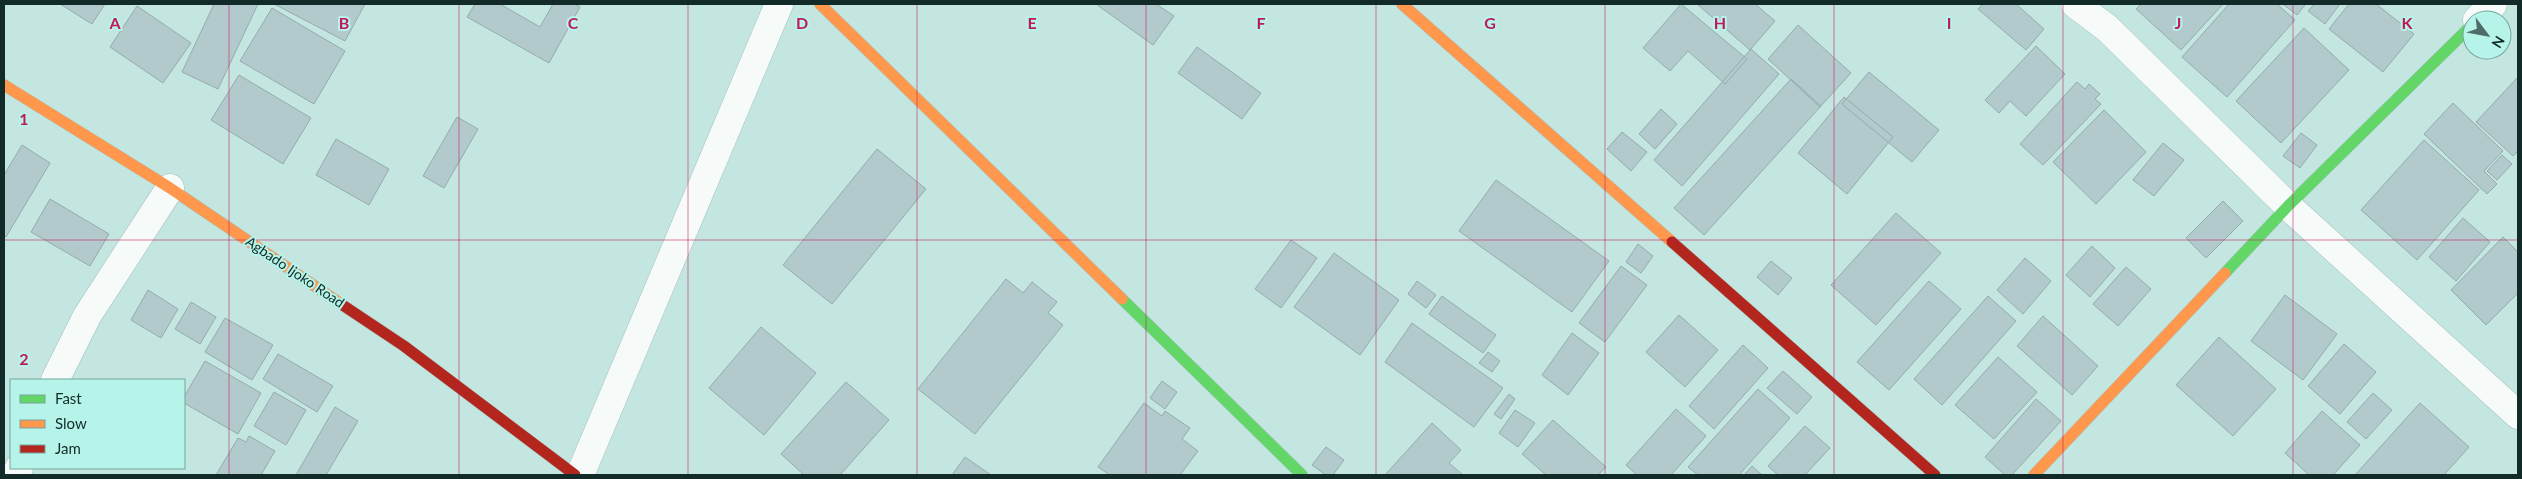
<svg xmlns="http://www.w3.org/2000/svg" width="2522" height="479" font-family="Lato,sans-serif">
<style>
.building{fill:#b3cacd;stroke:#94abae}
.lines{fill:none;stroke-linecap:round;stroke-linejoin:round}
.street-casing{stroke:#a6c1bd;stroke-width:29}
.fast-casing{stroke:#a6c1bd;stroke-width:12}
.slow-casing{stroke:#a6c1bd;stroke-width:12}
.jam-casing{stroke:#a6c1bd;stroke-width:12}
.street{stroke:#f6fbfa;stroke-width:28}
.fast{stroke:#63d668;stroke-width:11}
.slow{stroke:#ff974d;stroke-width:11}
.jam{stroke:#b3261e;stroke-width:11}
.grid{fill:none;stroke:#c2185b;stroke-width:1;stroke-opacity:0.55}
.labels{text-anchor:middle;stroke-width:4;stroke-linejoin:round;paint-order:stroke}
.street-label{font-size:14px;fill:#122b28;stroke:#b6f4ea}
.grid-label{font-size:16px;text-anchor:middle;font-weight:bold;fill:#c2185b;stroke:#b6f4ea;stroke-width:4;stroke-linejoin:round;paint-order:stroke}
</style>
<rect width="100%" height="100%" fill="#c4e6e0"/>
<path class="building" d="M60,4H105L92,24Z
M214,4H258L218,89L182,72Z
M274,4H365L345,41Z
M475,4H500L540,27L553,4H575L580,7L549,63L467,17Z
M1096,4H1156L1174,16L1153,45Z
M1681,4L1747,59L1725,84L1688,51L1670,71L1643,48Z
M1697,4H1755L1775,21L1750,50Z
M1983,4H2016L2044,29L2026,50L1978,9Z
M2141,4H2223L2181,50L2136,9Z
M2229,4H2277L2295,20L2227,97L2182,57Z
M2283,4H2306L2297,15Z
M2314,4H2340L2325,24L2308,11Z
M2349,4H2376L2414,34L2383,72L2329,29Z
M137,6L191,43L163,83L110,47Z
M272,8L345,51L314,104L240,61Z
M1798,25L1851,73L1820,107L1768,59Z
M2304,28L2349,70L2281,143L2236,101Z
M2036,46L2065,74L2026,116L2010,101L1999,113L1985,100Z
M1197,47L1261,93L1242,119L1178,73Z
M1751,49L1779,74L1682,186L1654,160Z
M1869,72L1939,130L1912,162L1842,104Z
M239,75L311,118L283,164L211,120Z
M2518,77V151L2513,156L2476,122Z
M1791,79L1821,106L1704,235L1674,208Z
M2077,82L2085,89L2089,84L2100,94L2095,99L2101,104L2043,165L2020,144Z
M1844,97L1893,137L1847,194L1798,153Z
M2453,103L2503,151L2484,171L2497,184L2487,194L2424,134Z
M1661,109L1677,124L1655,149L1639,134Z
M2104,110L2146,152L2096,204L2053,162Z
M457,117L478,129L444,188L423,176Z
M1622,132L1647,152L1631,171L1607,149Z
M2301,133L2317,145L2300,168L2283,156Z
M336,139L389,169L369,205L316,175Z
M2424,140L2479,190L2417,260L2361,210Z
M2163,143L2184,160L2154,196L2133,180Z
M22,145L50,163L6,237L4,235V175Z
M877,149L926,189L832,304L783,265Z
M2502,155L2512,164L2497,180L2487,171Z
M1496,180L1609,261L1572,312L1459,231Z
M50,199L109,234L90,266L31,232Z
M2223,201L2243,221L2206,258L2186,238Z
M1896,213L1941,253L1876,325L1831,285Z
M2463,218L2490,242L2456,281L2429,257Z
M2503,237L2518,252V293L2486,325L2451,290Z
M1291,240L1317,258L1281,308L1255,289Z
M1638,244L1653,256L1641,273L1626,262Z
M2092,246L2115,268L2090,297L2066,275Z
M1334,253L1399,300L1360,355L1294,307Z
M2025,258L2051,281L2023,314L1997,290Z
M1771,261L1792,278L1778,295L1757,277Z
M1621,266L1647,285L1605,342L1579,323Z
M2126,267L2151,289L2118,326L2093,304Z
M1006,279L1023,293L1032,282L1057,302L1048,313L1063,325L975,434L918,389Z
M1417,281L1436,295L1426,308L1408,294Z
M1929,281L1961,309L1889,390L1857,362Z
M148,290L178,309L161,338L131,320Z
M2285,295L2337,334L2303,380L2251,341Z
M1442,296L1496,335L1483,353L1429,314Z
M1988,296L2016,321L1942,405L1914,379Z
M191,302L216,317L200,344L175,329Z
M1679,315L1718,350L1685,387L1646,352Z
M2043,316L2098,366L2072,395L2017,346Z
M225,318L273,345L252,380L205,352Z
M1412,323L1503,388L1474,427L1385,362Z
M761,327L816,373L764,435L709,388Z
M1572,333L1599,353L1568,395L1542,375Z
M2219,337L2276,389L2233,436L2176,385Z
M2344,344L2376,372L2340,414L2308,386Z
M1743,345L1768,368L1714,429L1689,406Z
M1488,352L1500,361L1492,372L1479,363Z
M278,354L333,386L317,412L263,379Z
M1998,357L2037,392L1994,439L1955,405Z
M205,361L261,393L238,434L184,403V397Z
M1783,371L1812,397L1797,414L1767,388Z
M1162,381L1177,392L1165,409L1150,398Z
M846,382L889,420L840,475H804L781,454Z
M1758,389L1790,418L1739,475H1698L1688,467Z
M274,392L306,410L286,445L254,426Z
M2373,393L2392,410L2366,439L2347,422Z
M1509,394L1515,399L1501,419L1494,414Z
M2036,399L2061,421L2012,475H2005L1985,457Z
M1144,403L1162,416L1165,411L1190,428L1182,439L1198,451L1180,475H1110L1098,467Z
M2420,403L2469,447L2444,475H2355Z
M335,407L358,421L326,475H296Z
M1676,409L1706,436L1671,475H1637L1626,465Z
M1515,410L1535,423L1518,447L1499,433Z
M2322,411L2360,445L2333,475H2309L2285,453Z
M1553,420L1606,467L1598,475H1546L1522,454Z
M1432,423L1461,450L1449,463L1463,475H1385Z
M1805,426L1830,448L1805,475H1778L1768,466Z
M249,436L275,451L261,475H216L238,438L246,442Z
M1326,447L1344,460L1333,475H1326L1312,465Z
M965,457L991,475H952Z
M1752,466L1762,475H1744Z"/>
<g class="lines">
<g class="street-casing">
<path id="street" d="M2075,4L2107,28L2288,206L2518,415
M2477,20L2493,4
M55,380L87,316L170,188
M16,475L19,468
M580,475L779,4"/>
</g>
<g class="fast-casing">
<path id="fast" d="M2225,273L2288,206L2472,25
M1122,299L1302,475"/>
</g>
<g class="slow-casing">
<path id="slow" d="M820,4L1122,299
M1402,4L1672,242
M4,85L170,188L341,304
M2034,475L2225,273"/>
</g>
<g class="jam-casing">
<path id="jam" d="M1672,242L1935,475
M341,304L404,346L575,475"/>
</g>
<use href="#street" class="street"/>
<use href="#fast" class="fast"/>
<use href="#slow" class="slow"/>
<use href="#jam" class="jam"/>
</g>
<path class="grid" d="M229,4V475M459,4V475M688,4V475M917,4V475M1146,4V475M1376,4V475M1605,4V475M1834,4V475M2063,4V475M2293,4V475M4,240H2518"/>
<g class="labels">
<g class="street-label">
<text transform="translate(295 272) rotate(34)" y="5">Agbado Ijoko Road</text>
</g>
</g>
<g class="grid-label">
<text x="115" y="29">A</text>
<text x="344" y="29">B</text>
<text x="573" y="29">C</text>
<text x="802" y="29">D</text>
<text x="1032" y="29">E</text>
<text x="1261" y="29">F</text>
<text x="1490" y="29">G</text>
<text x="1720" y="29">H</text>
<text x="1949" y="29">I</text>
<text x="2178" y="29">J</text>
<text x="2407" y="29">K</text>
<text x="24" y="125">1</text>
<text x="24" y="365">2</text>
</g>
<rect width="2522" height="479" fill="none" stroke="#122b28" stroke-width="10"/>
<rect x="10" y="379" width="175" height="90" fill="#b6f4ea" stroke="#74a49c"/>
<rect x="20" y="395" width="25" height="8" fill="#63d668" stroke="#74a49c"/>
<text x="55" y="404" font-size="15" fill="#122b28">Fast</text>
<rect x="20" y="420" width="25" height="8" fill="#ff974d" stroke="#74a49c"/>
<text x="55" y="429" font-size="15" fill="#122b28">Slow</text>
<rect x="20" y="445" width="25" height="8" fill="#b3261e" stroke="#74a49c"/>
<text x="55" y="454" font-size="15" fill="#122b28">Jam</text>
<g transform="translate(2487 35) rotate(122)"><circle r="24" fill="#b6f4ea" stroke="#74a49c"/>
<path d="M0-4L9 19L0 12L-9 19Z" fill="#506c68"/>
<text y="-8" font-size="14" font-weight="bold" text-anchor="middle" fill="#122b28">N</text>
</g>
</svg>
